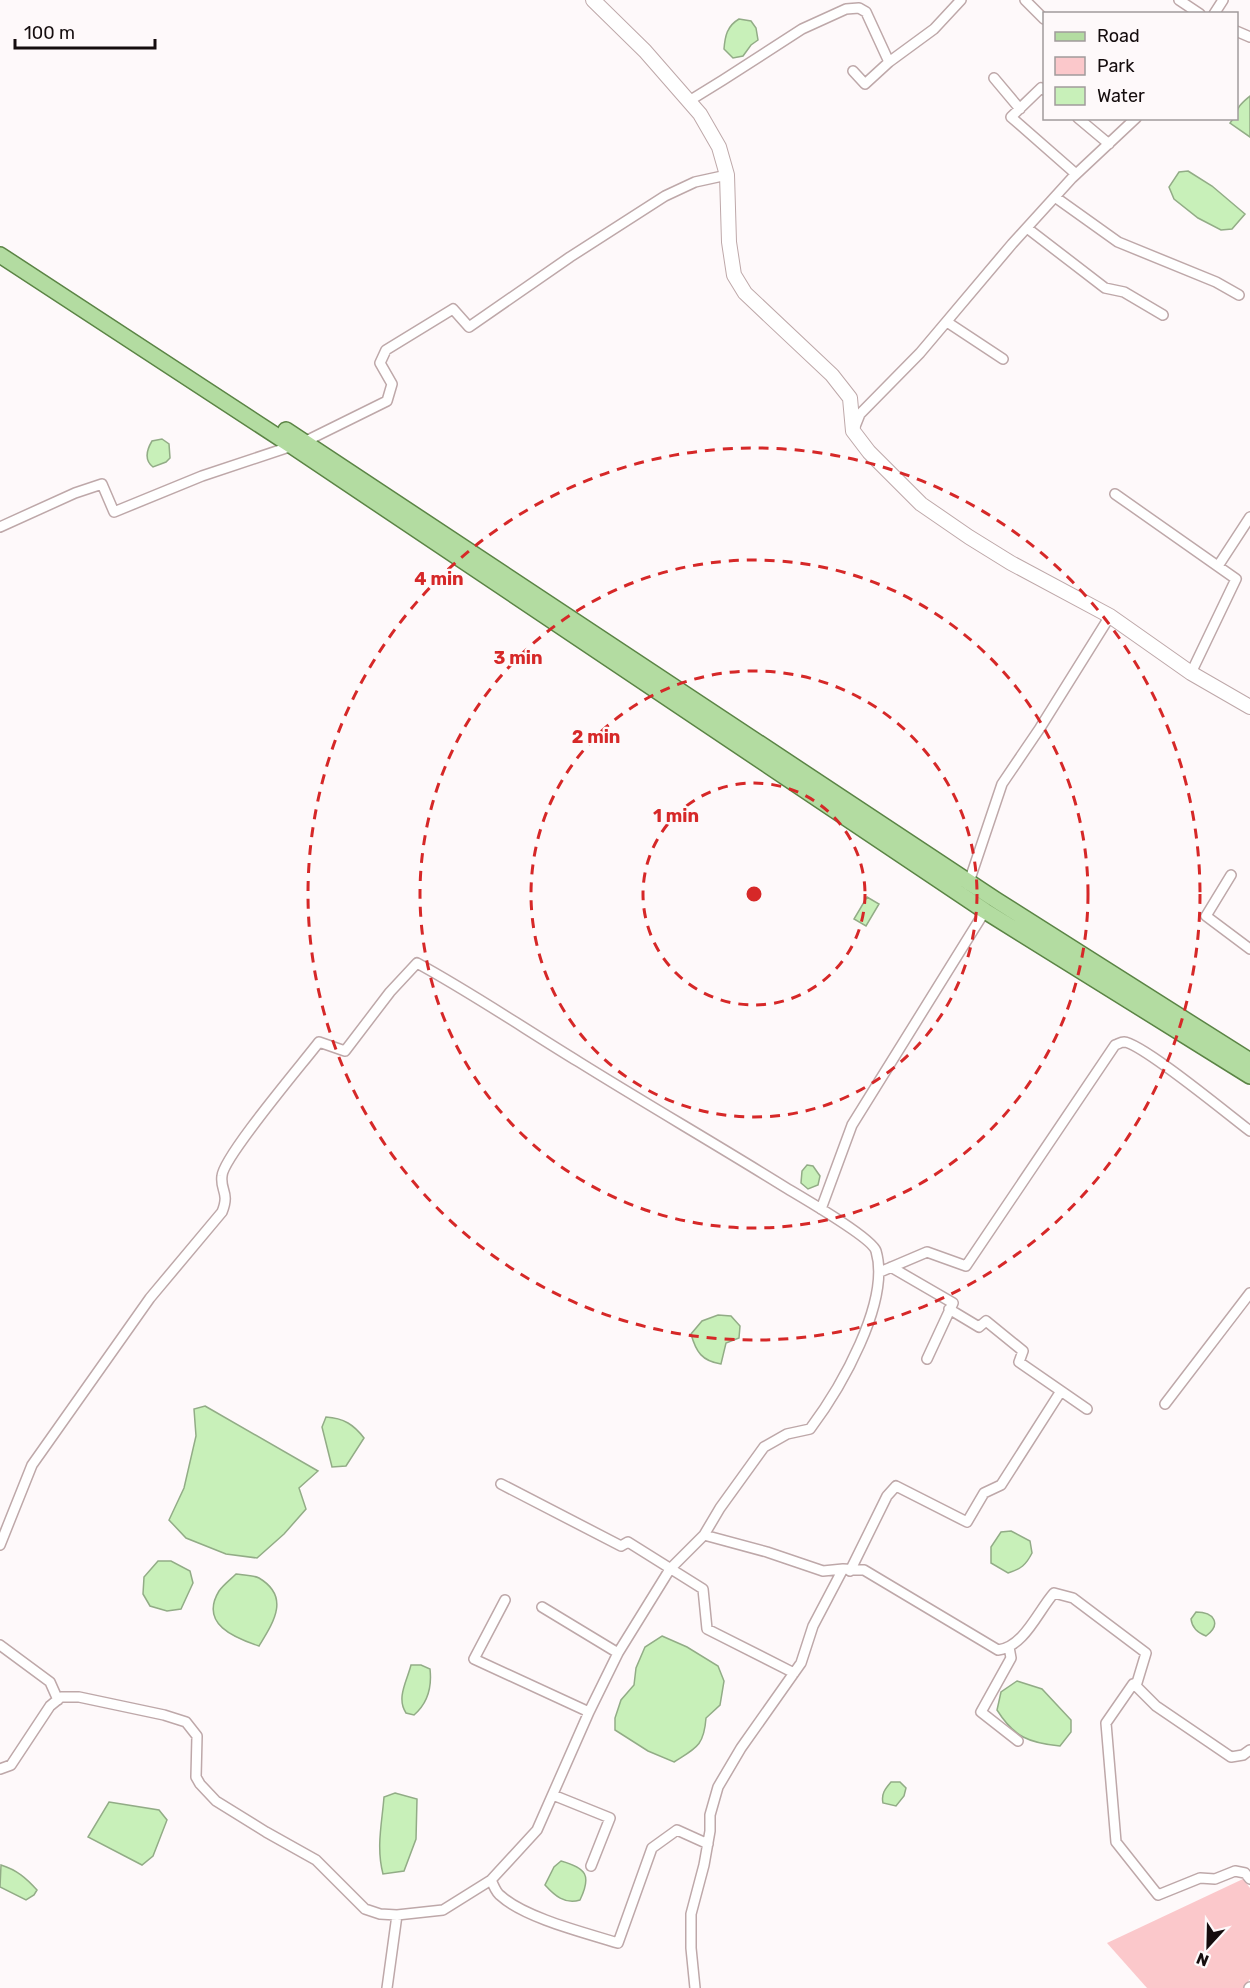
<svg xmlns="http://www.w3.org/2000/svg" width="1250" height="1988" font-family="Rubik,sans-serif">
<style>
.green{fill:#fbc8cb}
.water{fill:#c8f0b9;stroke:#92ac86;stroke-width:1.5}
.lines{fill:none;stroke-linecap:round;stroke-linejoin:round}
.street-casing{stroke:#bea8a9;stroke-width:12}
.secondary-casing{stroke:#bea8a9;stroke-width:16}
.primary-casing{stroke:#5b8445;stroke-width:18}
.street{stroke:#fff;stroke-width:9}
.secondary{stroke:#fff;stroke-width:14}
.primary{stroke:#b3dca1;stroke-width:15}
.ring{fill:none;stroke:#d62828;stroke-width:3;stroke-dasharray:10 8}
.centre{fill:#d62828;stroke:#fef9fa;stroke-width:3}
.ring-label{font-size:18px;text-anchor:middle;font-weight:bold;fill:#d62828;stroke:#fef9fa;stroke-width:4.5;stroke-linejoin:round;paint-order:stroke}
</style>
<rect width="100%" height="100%" fill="#fef9fa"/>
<path class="green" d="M1243,1879L1250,1888V1979L1243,1988H1147L1107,1943Z"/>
<path class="water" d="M739,19L751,21L756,28L758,40L751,45L743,56L733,58L724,49C725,36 727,26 739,19Z
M1250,96V137L1230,123L1233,119L1236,118C1236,107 1242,103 1250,96Z
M1188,171L1212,186L1245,214L1232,229L1221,230L1198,218L1174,199L1169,187L1179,172Z
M162,439L169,444L170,458L166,462L153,467C144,460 146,451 152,441Z
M867,897L879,904L866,926L854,919Z
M807,1165L813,1166L820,1176L818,1185L808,1189L801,1183L802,1171Z
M718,1315L731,1316L740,1326L739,1338L726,1343L721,1364C702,1361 696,1352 691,1334L702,1321Z
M205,1406L318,1471L299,1488L306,1509L284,1534L257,1558L226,1554L186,1538L169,1520L184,1488L196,1436L194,1409Z
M326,1417C344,1418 354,1425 364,1438L346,1466L332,1467L322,1427Z
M1011,1531L1030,1541L1032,1553C1026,1565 1021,1569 1008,1573L991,1563V1547L1001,1532Z
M158,1561H171L190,1571L193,1583L181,1609L167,1611L150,1606L143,1594L144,1577Z
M236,1574C243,1575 253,1575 259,1578C291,1597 273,1623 259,1646C235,1638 199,1624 219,1591C223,1585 231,1579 236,1574Z
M1196,1612C1214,1612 1222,1624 1206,1636C1198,1633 1192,1628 1191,1619Z
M662,1636L687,1647L718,1666L724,1681L720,1705L706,1718C704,1746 696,1748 674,1762L648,1751L615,1730V1718L621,1700L634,1685L636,1668L645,1647Z
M411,1665H421L430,1669C432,1687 428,1703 414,1715L406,1713C396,1698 407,1681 411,1665Z
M1017,1681L1042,1689L1071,1720V1732L1060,1746C1029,1743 1014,1737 997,1710L1001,1692Z
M891,1782H900L906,1788L904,1796L896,1806L883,1803C881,1794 885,1789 891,1782Z
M395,1793L417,1799L416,1839L404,1871L383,1874C376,1847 382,1823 384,1797Z
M109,1802L159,1810L167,1820L153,1856L142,1865L88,1837Z
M561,1861C586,1868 592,1875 580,1900C565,1905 554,1895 545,1885L554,1867Z
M1,1865C17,1870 26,1878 37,1890L34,1895L26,1900L0,1887Z"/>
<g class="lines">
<g class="street-casing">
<path id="street" d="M1025,0L1044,19
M1179,0L1200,14
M1214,14L1223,0
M1236,31L1250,37
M853,71L865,84L889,62
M994,78L1020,109
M1044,90L1041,88L1011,117L1076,174
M689,101L723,80L802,29L846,9L859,8L866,12L889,62L934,29L961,0
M1078,118L1109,144
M1055,197L1118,242L1216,282L1239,295
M1027,228L1105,288L1124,292L1163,315
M947,322L1003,359
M854,429L860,414L920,353L1012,244L1072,178L1136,118
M1115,494L1236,579L1191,673
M0,527L75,493L102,484L114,512L202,476L304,442L387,401L392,384L380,363L386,350L453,309L469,327L570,257L665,196L695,182L727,175
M1218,566L1250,517
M1231,875L1206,916L1250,949
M968,885L1002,784L1040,728L1110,616
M821,1209L852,1125L985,911
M891,1267L953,1303L927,1359
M880,1272L927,1252L966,1266L1115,1045C1118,1044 1121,1042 1124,1042C1142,1043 1230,1116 1250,1131
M949,1309L979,1327L986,1321L1023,1351L1019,1362L1087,1409
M1165,1404L1250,1293
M501,1484L621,1546L628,1542L703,1589L707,1629L794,1673
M704,1535L767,1552L823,1571L843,1569L864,1570L998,1650C1024,1647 1038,1611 1054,1593L1073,1598L1146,1653L1136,1686L1156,1706L1231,1757L1243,1755L1250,1750
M0,1545L32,1465L150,1298L222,1212C230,1192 220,1191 222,1176C223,1157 303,1063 319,1042L345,1051L390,992L417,963C472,993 525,1029 579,1062C648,1105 719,1146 788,1189C803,1198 872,1238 876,1251C891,1302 840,1389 810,1429L787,1434L764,1447L720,1508L704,1535L670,1569L618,1653L589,1712L537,1830L491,1880L443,1910L397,1915L380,1914L365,1909L316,1860L266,1832L216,1801L200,1784L196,1777L197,1736L186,1722L164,1715L79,1697H61L50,1706L11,1765L0,1769
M850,1571L887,1496L896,1486L967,1522L984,1493L1001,1485L1061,1391
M505,1600L474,1659L589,1712
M542,1607L618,1653
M0,1645L50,1682L58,1700
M1009,1647L1011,1658L981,1712L1018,1741
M1133,1684L1106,1723L1116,1842L1158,1895L1200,1878L1215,1879L1235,1871L1245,1873L1250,1879
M553,1795L610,1818L591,1866
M491,1880C494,1886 496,1893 501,1896C525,1918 586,1933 618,1943L652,1848L677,1830L708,1844
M387,1988L397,1915
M695,1988L691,1948V1914L704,1865L710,1831V1815L718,1787L741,1748L801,1663L813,1626L843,1569
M1249,1988L1250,1987"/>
</g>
<g class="secondary-casing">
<path id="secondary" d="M593,0L645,51L700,114L719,147L727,175L729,242L734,275L745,293L832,375L850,398L853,431L869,452L921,504L969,537L1011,563L1110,616L1191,673L1250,707"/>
</g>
<g class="primary-casing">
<path id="primary" d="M0,255L292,446L985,911L1250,1076
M286,430L996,900L1250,1061"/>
</g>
<use href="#street" class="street"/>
<use href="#secondary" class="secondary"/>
<use href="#primary" class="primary"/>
</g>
<g class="ring">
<circle cx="754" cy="894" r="111"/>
<circle cx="754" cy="894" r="223"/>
<circle cx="754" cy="894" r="334"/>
<circle cx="754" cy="894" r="446"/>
</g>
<circle cx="754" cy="894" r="9" class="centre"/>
<g class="ring-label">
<text x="439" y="585">4 min</text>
<text x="518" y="664">3 min</text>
<text x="596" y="743">2 min</text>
<text x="676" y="822">1 min</text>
</g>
<rect x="1043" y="12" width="195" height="108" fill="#fef9fa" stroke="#a19b9c" stroke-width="1.5"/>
<rect x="1055" y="32" width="30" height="9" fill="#b3dca1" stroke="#a19b9c" stroke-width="1.5"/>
<text x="1097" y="42" font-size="18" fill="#150d0e">Road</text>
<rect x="1055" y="57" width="30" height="18" fill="#fbc8cb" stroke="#a19b9c" stroke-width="1.5"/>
<text x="1097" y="72" font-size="18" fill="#150d0e">Park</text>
<rect x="1055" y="87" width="30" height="18" fill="#c8f0b9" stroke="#a19b9c" stroke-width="1.5"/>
<text x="1097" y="102" font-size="18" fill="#150d0e">Water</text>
<g transform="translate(1208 1946) rotate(202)" stroke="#fef9fa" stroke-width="4.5" paint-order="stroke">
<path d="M0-4.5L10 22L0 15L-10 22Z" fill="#150d0e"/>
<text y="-9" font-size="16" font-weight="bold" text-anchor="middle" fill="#150d0e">N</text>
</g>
<path d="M15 39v9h140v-9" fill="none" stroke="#150d0e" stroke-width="3"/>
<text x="24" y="39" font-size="18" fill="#150d0e" stroke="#fef9fa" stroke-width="4.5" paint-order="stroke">100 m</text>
</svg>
